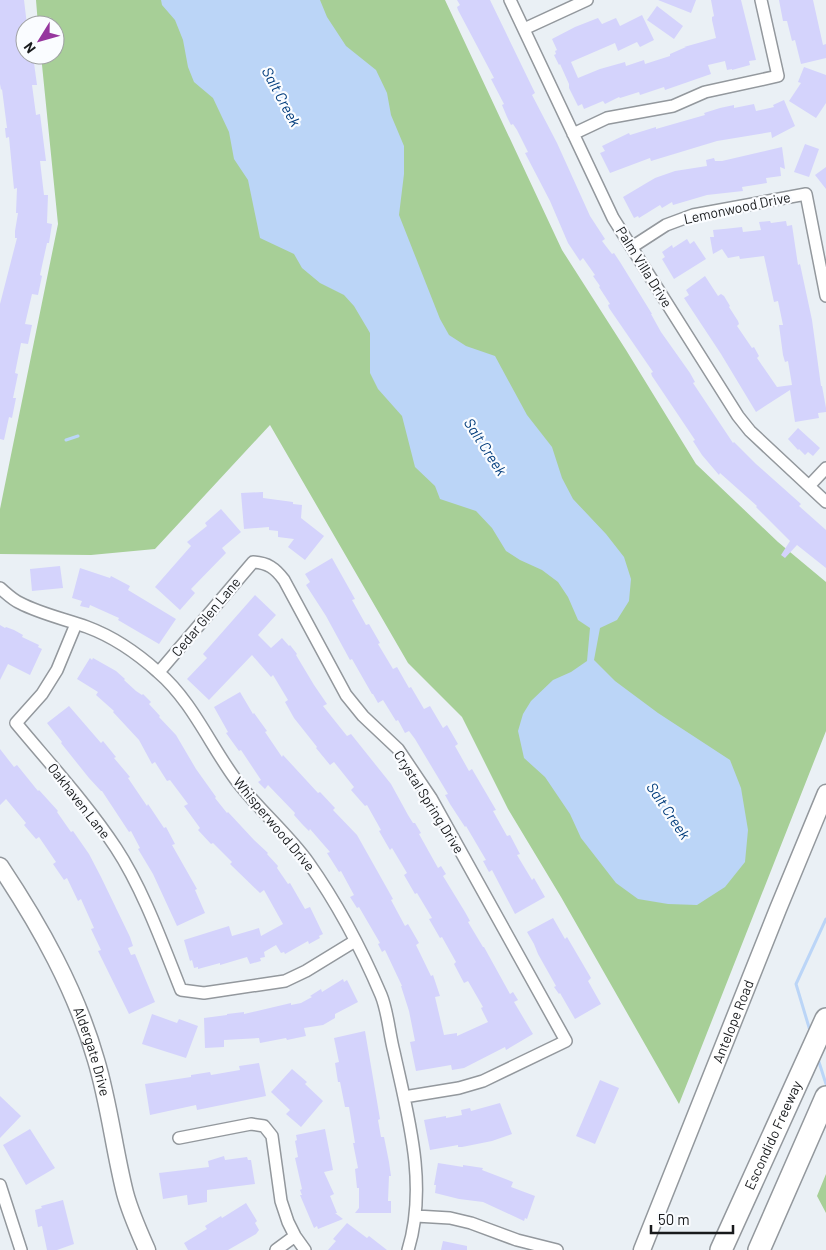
<svg xmlns="http://www.w3.org/2000/svg" width="826" height="1250" font-family="Barlow,sans-serif">
<style>
.green{fill:#a7cf97}
.water{fill:#bbd5f7}
.lines{fill:none;stroke-linecap:round;stroke-linejoin:round}
.stream{stroke:#bbd5f7;stroke-width:3}
.building{fill:#d4d3fc}
.street-casing{stroke:#93989d;stroke-width:14}
.secondary-casing{stroke:#93989d;stroke-width:19}
.highway-casing{stroke:#93989d;stroke-width:24}
.street{stroke:#fff;stroke-width:11}
.secondary{stroke:#fff;stroke-width:16}
.highway{stroke:#fff;stroke-width:21}
.labels{text-anchor:middle;stroke-width:4.5;stroke-linejoin:round;paint-order:stroke}
.street-label{font-size:14px;fill:#181a1c;stroke:#fafcff}
.water-label{font-size:15px;font-style:italic;fill:#003c7c;stroke:#fafcff}
</style>
<rect width="100%" height="100%" fill="#eaf0f5"/>
<path class="green" d="M36,0H445L562,250L626,350L696,464L778,542L826,582V731L679,1104L561,897L508,809L462,717L408,663L270,425L155,549L91,555L0,554V509L58,224L41,55H55V25H38Z
M826,1174V1213L817,1196Z"/>
<path class="water" d="M161,0H320L327,17L346,46L376,70L387,93L391,115L404,146V174L399,215L440,319L449,335L466,346L495,356L527,415L552,447L562,478L573,499L606,534L624,557L631,579L629,601L617,620L600,628L594,660L615,681L658,713L730,760L741,788L748,830L745,862L725,887L697,905L668,904L638,899L616,883L581,838L570,814L545,777L524,758L518,731L523,714L531,701L553,680L571,672L587,661L590,628L578,620L568,597L558,582L542,570L520,560L506,551L492,528L476,511L440,499L435,486L415,467L402,416L378,389L370,373V333L354,306L344,295L320,283L302,268L294,254L260,238L248,180L234,159L229,132L213,98L194,82L188,67L183,40L175,20L162,5Z"/>
<g class="lines">
<path class="stream" d="M66,440L78,436
M811,1034L796,984L826,919
M818,1059L826,1084"/>
</g>
<path class="building" d="M0,0H24L27,25H25V55H29L30,63H34L37,85H32L36,115L40,114L46,161H40L44,195H48L47,223L52,224L49,243H47L40,275L42,276L38,295L32,294L25,324L32,325L28,344L21,343L15,373L18,374L13,398H16L12,418L9,417L4,440L0,439V304L17,238H15V231L18,213H16L17,188L14,189L9,137L6,138L5,128H7L2,89L1,90L0,84Z
M457,0H490L535,93L532,95L557,143L590,216L605,239L602,241L612,254L614,253L620,262L652,314H651L661,332L690,373L695,382L693,383L733,443L734,442L756,464L801,504L799,506L826,530V568L797,545L785,558L781,555L790,541L756,507L757,506L720,473L719,475L702,455L693,441L695,440L652,376L651,373L653,372L609,308L608,305L610,304L599,287L600,286L593,276L595,275L583,258L580,261L568,243L550,201L525,153L528,152L517,130L513,124L511,125L507,117L502,105L504,104L491,79L494,78L458,10L457,7L460,5Z
M658,0H696L691,13Z
M711,0H741L756,60L749,61L750,65L732,70V69L727,70L725,61L708,65L711,74L665,90L664,87L640,95L639,92L620,98L619,97L605,104L603,101L584,109L582,104L578,106L569,88V84L560,64L559,65L554,55L556,54L555,51L557,50L552,39L575,27L598,18L602,24L616,18L620,26L642,15L654,40L640,47L637,42L618,51L615,43L571,62L578,78L600,69L625,62L626,66L644,60L645,64L670,56V54L686,47H684L716,38L712,20V17L714,16Z
M779,0H813L823,45L826,44V58L801,64L795,40L792,41L787,21H783Z
M657,6L683,26L674,39L647,20Z
M804,67L826,75V103L816,118L789,101L801,83L798,82Z
M784,100L795,126L772,138L771,132L717,141L651,161L650,158L610,173L600,153L605,151L602,146L629,133L630,135L656,127V129L705,115L704,113L720,108L734,105V108L754,104L756,111L774,107L773,105Z
M805,144L819,149L809,177L794,172Z
M782,147L785,169L780,167L781,176L766,178L767,183L742,187L743,191L707,195L673,205L672,202L662,208L660,205L639,218L638,216L634,218L623,197L655,178L675,171L707,166L706,160L714,158L715,161H722Z
M826,167V189L815,175Z
M770,221L771,223L786,221L787,226L792,225L798,265L800,264L812,320L821,386H822L826,408V412L818,413L819,418L795,422L790,390L756,412L721,354L684,298L689,295L686,290L705,276L718,296L721,294L724,296L730,306L729,307L738,321L739,324L737,326L752,348L754,347L759,356L757,358L777,387L792,385L788,361L785,362L783,355L779,325H783L778,301L774,302L764,256L740,259L739,256L728,258L722,249L713,254L710,237H714L713,230L724,229L742,227L743,232L761,230L759,222Z
M687,239L690,244L694,241L706,259L674,279L662,259L665,257L662,252L672,245L673,248Z
M798,428L820,448L813,456L808,452L805,455L799,449L798,450L788,439Z
M263,492V498L293,502V504L302,505L301,518L324,536L305,560L288,547L294,539L278,537V531L269,530V527L244,529L241,493Z
M221,509L241,532L222,548L226,553L191,589L195,593L180,610L155,587L191,546L187,542L207,526L205,523Z
M332,558L355,599L352,600L366,625L369,624L380,643L378,644L393,669L397,667L409,688L411,687L424,709L430,706L443,728L447,725L458,744L455,746L469,771L472,769L496,810L493,811L507,836L510,835L520,854L517,855L532,880L534,878L545,897L515,914L492,870L489,872L483,861L486,860L466,826L465,827L450,804L445,795L448,794L415,739L409,731L405,733L398,720L396,721L383,700L378,703L373,694H372L352,659L350,660L326,616L306,585L310,582L305,574Z
M60,566L63,588L32,591L30,569Z
M80,568L110,578L111,576L130,586L128,590L176,619L159,644L118,620L119,618L90,605L89,608L80,606L82,601L72,598Z
M255,595L276,615L258,635L271,648L282,638L289,646L290,645L297,654L296,655L314,685L327,704L323,706L347,736L351,734L391,784L408,815L413,823H415L421,833L419,834L438,868L441,866L446,874L443,876L465,912L470,921L468,922L483,947H484L510,994L513,992L518,1000L514,1002L533,1034L506,1050L505,1047L464,1068L452,1070L451,1065L416,1071L410,1042L415,1041L409,1011L401,986H402L385,950L382,952L378,944L380,943L359,907L357,908L350,897L354,895L341,871L339,872L327,853L330,852L310,829L309,831L302,824L294,815L295,813L268,785L265,789L258,782L261,780L241,750L239,751L226,733L228,732L214,707L240,692L253,714L254,713L267,731L265,732L282,757L283,755L318,793L320,792L335,808L333,810L357,835L393,899L391,900L405,926L408,924L419,943L416,945L431,976L433,975L440,996L435,997L444,1035L457,1033V1036L488,1022L481,1008L483,1007L468,981L464,983L454,964L456,962L442,937L440,938L429,919L432,918L417,893L415,894L404,875L407,873L392,848L390,850L379,831L381,830L367,805L365,806L351,790L354,787L334,762L330,765L316,748L317,747L294,718L285,702L288,700L273,675L271,677L252,655L209,700L187,679L207,658L203,654Z
M0,625L5,628L6,627L14,630L23,635L22,637L39,645L38,647L42,649L30,675L8,664L0,680Z
M90,658L92,660L93,658L116,671L125,679L124,680L136,691L142,695L143,694L151,702L149,704L160,716L159,717L176,735L196,769L216,797L215,798L227,813L228,812L254,840L268,853L267,854L278,866L277,868L288,884L290,883L305,909L310,907L323,934L319,936L320,938L309,944L308,941L285,954L284,952L281,953L276,945L264,952L265,957L260,958L261,961L250,964L247,957L220,965V963L198,969V967L194,968L192,960L190,961L184,940L229,926L232,936L259,928L261,936L283,924L264,890L260,893L230,864L232,862L213,843L211,844L198,830L200,828L184,806L188,804L170,780L167,781L155,762L152,764L139,740L113,712L114,711L96,695L98,692L77,679Z
M69,706L101,743L103,741L116,757L114,758L130,777L128,778L147,806L148,804L164,828L166,827L175,844L172,845L197,889L195,890L205,913L177,926L153,874L138,849L140,848L131,831L129,832L102,791H101L89,778L61,743L62,742L47,723Z
M0,749L14,767L17,765L38,791L39,790L58,811L57,812L71,832L73,831L89,854L101,877L130,937L133,946L128,948L131,955L135,954L155,1002L129,1014L98,951L101,950L91,929L94,928L81,899L78,901L67,878L64,880L53,864L56,862L39,837L36,839L24,825L26,823L6,799L0,805Z
M553,918L565,939L567,937L591,978L588,981L601,1004L575,1019L560,993L559,994L554,987L556,986L538,954L534,944L527,932Z
M343,979L344,982L347,980L358,1002L335,1014V1018L323,1025L304,1028L306,1036L287,1040L286,1038L260,1043L259,1038L224,1040V1047L205,1048L204,1018L227,1015V1014L244,1012V1014L291,1003V1005L301,1003L312,997L310,996L321,989L322,992Z
M152,1014L177,1023L179,1019L198,1026L186,1058L142,1044Z
M365,1031L380,1119L378,1120L381,1137H384L389,1162L391,1176H389L388,1201H391V1213H355L359,1208V1188H357L355,1169L358,1168L353,1143H355L349,1107H345L340,1082H338L335,1063L339,1062L334,1038Z
M259,1063L266,1096L197,1110L196,1105L150,1115L145,1084L191,1077V1075L210,1072L211,1075L240,1070L239,1066Z
M292,1069L307,1082L305,1084L323,1101L301,1127L286,1114L290,1110L271,1092Z
M600,1080L619,1088L595,1144L576,1136Z
M0,1096L21,1116L0,1138Z
M500,1103L512,1134L492,1141L462,1147H458V1145L430,1150L424,1120L446,1116V1118L462,1115L461,1110L470,1108L471,1111Z
M30,1129L55,1168L26,1185L3,1145Z
M325,1129L333,1170L324,1172L334,1194L330,1196L337,1213H335L343,1219L318,1229L317,1226L314,1228L300,1195H302L300,1190L302,1189L295,1158L298,1157L295,1141L297,1140L296,1135Z
M224,1156L225,1160L247,1157L248,1160H251L255,1184L207,1190V1202L188,1205L187,1195L163,1199L159,1173L209,1167L208,1161Z
M438,1163L463,1167V1165L483,1168L482,1170L513,1182L511,1187L535,1196L527,1219L525,1218L524,1221L483,1202L459,1199L435,1193L436,1185H434Z
M63,1200L74,1244L57,1250H47L42,1226L38,1227L35,1210L42,1208L41,1206Z
M246,1203L257,1221L255,1223L259,1230L256,1234L228,1250H188L184,1243L207,1229L205,1226L221,1216L222,1218Z
M347,1223L367,1238L369,1236L387,1250H328L336,1241L333,1239Z
M443,1241L467,1246V1250H441Z"/>
<g class="lines">
<g class="street-casing">
<path id="street" d="M510,0L613,218L738,416L750,431L826,502
M524,29L587,0
M573,134L607,118L673,106L705,92L778,76L761,0
M632,247L666,225L693,215L806,194L826,296
M809,486L826,468
M0,588C6,593 13,600 20,603C41,614 65,619 87,627C114,637 137,653 158,672C192,701 210,745 236,780C258,809 287,833 308,862C337,903 361,948 381,995C388,1012 389,1033 394,1052C408,1116 428,1185 408,1250
M76,624L57,670L42,694L16,723C50,764 87,804 116,848C143,889 163,945 181,990L204,993L285,981L306,971L355,941
M159,672L253,562C268,563 275,568 284,580L346,695L363,716L398,749L431,798L566,1041L483,1081L459,1088L404,1097
M179,1138L251,1124L264,1126L272,1136L281,1201L288,1222L295,1236L305,1250
M0,1185L21,1250
M416,1216L450,1218L471,1223L517,1240L557,1250
M276,1250L295,1236"/>
</g>
<g class="secondary-casing">
<g id="secondary">
<path id="s1" d="M0,866C40,926 76,990 96,1060C109,1103 114,1149 125,1193C130,1212 139,1232 147,1250"/>
<path id="s2" d="M642,1250L778,909L826,793"/>
</g>
</g>
<g class="highway-casing">
<g id="highway">
<path id="s3" d="M721,1250L826,1019"/>
<path d="M759,1250L826,1097"/>
</g>
</g>
<use href="#street" class="street"/>
<use href="#secondary" class="secondary"/>
<use href="#highway" class="highway"/>
</g>
<g class="labels">
<g class="street-label">
<text transform="translate(737 208) rotate(-12)" y="5">Lemonwood Drive</text>
<text transform="translate(644 267) rotate(58)" y="5">Palm Villa Drive</text>
<text transform="translate(206 617) rotate(-50)" y="5">Cedar Glen Lane</text>
<text transform="translate(79 801) rotate(52)" y="5">Oakhaven Lane</text>
<text transform="translate(429 802) rotate(58)" y="5">Crystal Spring Drive</text>
<text transform="translate(274 824) rotate(50)" y="5">Whisperwood Drive</text>
<text dy="5" stroke="none"><textPath href="#s2" startOffset="246">Antelope Road</textPath></text>
<text dy="5" stroke="none"><textPath href="#s1" startOffset="208">Aldergate Drive</textPath></text>
<text dy="5" stroke="none"><textPath href="#s3" startOffset="126">Escondido Freeway</textPath></text>
</g>
<g class="water-label">
<text transform="translate(281 97) rotate(62)" y="5">Salt Creek</text>
<text transform="translate(485 447) rotate(57)" y="5">Salt Creek</text>
<text transform="translate(668 811) rotate(56)" y="5">Salt Creek</text>
</g>
</g>
<g transform="translate(40 40) rotate(233)"><circle r="24" fill="#fafcff" stroke="#a0a2a4"/>
<path d="M0-4L9 19L0 12L-9 19Z" fill="#96369e"/>
<text y="-8" font-size="14" font-weight="bold" text-anchor="middle" fill="#181a1c">N</text>
</g>
<path d="M651 1225v8h82v-8" fill="none" stroke="#181a1c" stroke-width="2.5"/>
<text x="658" y="1225" font-size="15" fill="#181a1c" stroke="#fafcff" stroke-width="4" paint-order="stroke">50 m</text>
</svg>
